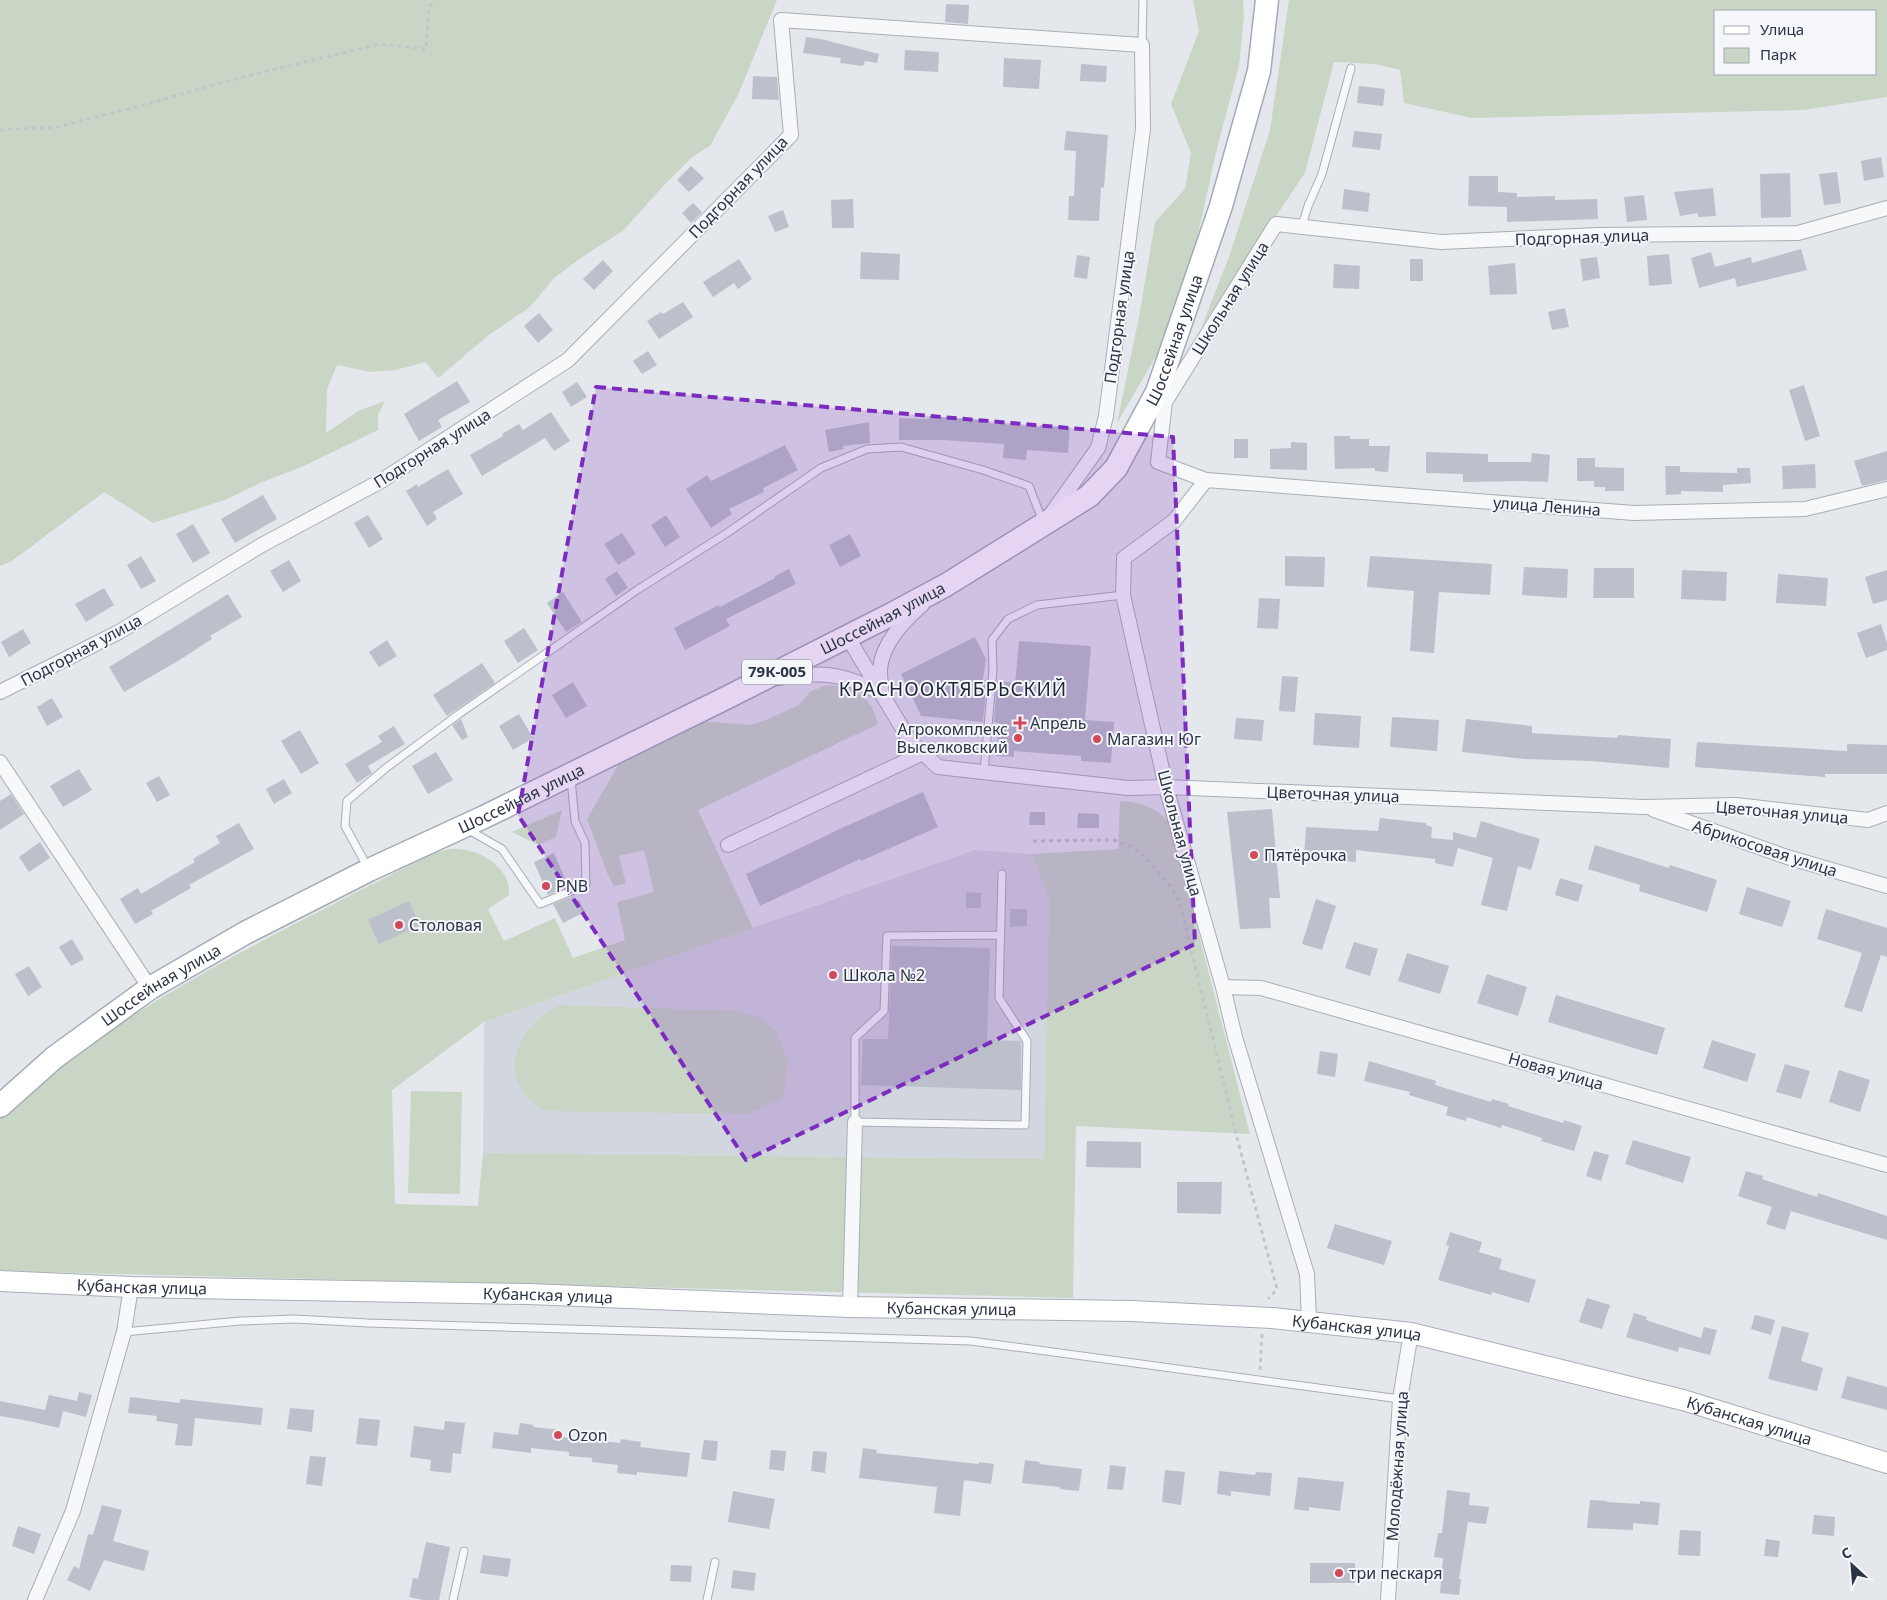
<svg xmlns="http://www.w3.org/2000/svg" width="1887" height="1600" font-family="'Noto Sans',sans-serif">
<style>
.built{fill:#d2d6de}
.green{fill:#c9d6c5;fill-rule:evenodd}
.building{fill:#bbc0ca}
.lines{fill:none;stroke-linecap:round;stroke-linejoin:round}
.lane-casing{stroke:#a9aeb7;stroke-width:9}
.street-casing{stroke:#a9aeb7;stroke-width:16}
.secondary-casing{stroke:#a9aeb7;stroke-width:22}
.primary-casing{stroke:#a3abb8;stroke-width:25}
.path{stroke:#c2c5cb;stroke-width:3;stroke-dasharray:4 4;stroke-linecap:butt}
.lane{stroke:#f7f8fa;stroke-width:7}
.street{stroke:#f7f8fa;stroke-width:14}
.secondary{stroke:#fff;stroke-width:20}
.primary{stroke:#fff;stroke-width:22}
.marked{fill:#7b2cbf;fill-opacity:0.2;stroke:#7b2cbf;stroke-width:4;stroke-dasharray:10 6;stroke-linejoin:round}
.poi-dot{fill:#d1495b;stroke:#f4f6f9;stroke-width:2}
.labels{text-anchor:middle;stroke-width:4;stroke-linejoin:round;paint-order:stroke}
.shield{fill:#f4f6f9;stroke:#676e7b;stroke-width:1}
.shield-label{font-size:15px;font-weight:bold;fill:#2b3445}
.street-label{font-size:16px;fill:#2b3445;stroke:#f4f6f9}
.poi-label{font-size:16px;fill:#2b3445;stroke:#f4f6f9;text-anchor:start}
.quarter-label{font-size:19px;letter-spacing:1px;fill:#1d2536;stroke:#f4f6f9}
</style>
<rect width="100%" height="100%" fill="#e4e7ec"/>
<path class="built" d="M975,850L1032,854L1049,899L1044,1159L483,1153L484,1022Z"/>
<path class="green" d="M0,0H777L738,95L710,146L692,157L664,185L623,231L588,253L554,278L530,307L490,334L438,378L426,362L395,370L371,372L337,365L327,389L326,433L358,411L385,401L378,415V430L304,466L262,482L225,500L153,523L104,492L12,561L0,566Z
M1193,0H1243L1244,16L1239,66L1217,148L1194,252L1158,353L1117,423L1139,317L1155,222L1185,189L1191,153L1171,104L1199,31Z
M1289,0H1887V97L1804,110L1472,118L1404,103L1400,70L1375,64L1334,62L1305,173L1202,326L1230,254L1270,130ZM1716,11H1876V74H1716Z
M826,685C854,687 871,695 878,724L698,810L753,928L484,1022L392,1090L395,1204L478,1206L483,1153L1044,1159L1049,899L1032,854L1118,849L1120,801C1143,803 1156,806 1171,825L1250,1134L1076,1126L1073,1298L0,1271V1118C24,1098 47,1075 72,1057C182,977 307,918 428,856C437,853 448,848 458,849C478,850 502,863 508,883C509,886 509,891 509,895L488,909L504,941L555,918L573,958L625,940L617,902L654,892L644,850L619,856L626,884L614,886L608,875L587,819L621,760L700,721L750,725L766,720L799,705L810,692Z
M562,810L556,837L538,845L512,832Z
M560,1005L734,1011L761,1018L777,1032L788,1062L783,1098L747,1114L543,1111C536,1104 525,1097 521,1089C505,1063 522,1031 544,1015C549,1011 555,1008 560,1005Z
M411,1091L462,1092L460,1194L408,1193Z"/>
<path class="building" d="M946,4L969,5L968,24L945,22Z
M806,37L821,39L879,54L877,63L865,61L863,66L840,63L841,58L803,53Z
M905,50L939,52L938,72L904,70Z
M1004,58L1041,60L1039,89L1003,87Z
M1081,64L1107,66L1106,82L1080,81Z
M753,76L777,77L779,100L752,99Z
M1359,86L1385,89L1383,106L1357,103Z
M1066,131L1108,135L1104,188L1101,187L1099,221L1068,220L1069,196H1074L1076,151L1064,150Z
M1354,131L1382,134L1380,150L1352,147Z
M1881,157L1884,177L1864,181L1861,161Z
M691,166L704,178L689,192L677,180Z
M1837,172L1841,203L1824,205L1819,174Z
M1790,173L1791,217L1761,218L1760,174Z
M1469,176H1498V192L1517,193V197L1555,196V200L1597,199L1598,219L1507,222V207L1468,206Z
M1713,188L1716,216L1698,217V213L1680,216L1674,192Z
M1344,189L1370,193L1368,212L1342,209Z
M1644,195L1647,220L1627,222L1624,197Z
M853,199L854,228H832L831,200Z
M693,203L702,212L691,223L682,213Z
M783,210L789,227L775,232L768,216Z
M1801,249L1807,270L1737,287L1735,278L1699,288L1691,258L1711,252L1715,267L1751,257L1752,263Z
M861,252L900,254L899,280L860,279Z
M1669,254L1672,284L1649,286L1647,256Z
M1077,255L1090,257L1087,279L1074,277Z
M1597,257L1600,278L1583,281L1580,259Z
M739,259L752,279L738,289L734,283L713,297L703,282Z
M1410,259H1423V281H1410Z
M603,260L613,271L594,290L583,279Z
M1515,263L1517,294L1490,295L1488,266Z
M1334,264L1360,266L1359,289L1333,288Z
M683,302L693,317L659,339L647,321L661,312L663,314Z
M1565,308L1569,327L1552,330L1548,312Z
M539,313L553,330L538,343L524,326Z
M648,351L657,365L642,374L633,361Z
M457,381L470,402L438,420L442,427L419,441L404,414Z
M577,382L587,397L571,407L562,392Z
M1804,385L1820,436L1805,441L1789,390Z
M551,412L570,441L554,451L545,438L482,476L470,455L503,436L502,434L519,424L523,430Z
M929,416L986,420V423L1040,427V425L1070,427L1068,453L1027,450L1026,460L1003,458L1004,444L942,440H899V418L929,419Z
M869,422L870,443L843,446L844,449L829,452L825,430Z
M1334,436H1350V439H1369V446H1390L1388,472L1375,471V468L1335,469Z
M1234,439H1248V458H1234Z
M1291,442L1307,443V470L1270,469V449L1291,448Z
M785,445L798,470L763,488L764,492L729,509L732,514L711,528L686,489L707,475L711,481Z
M1887,451V480L1862,486L1854,461Z
M1426,452L1488,454V462H1531L1532,453L1550,455L1548,482L1523,481L1463,482V474L1426,473Z
M1577,458H1595V467L1624,468V491H1605V487H1594V481H1577Z
M1815,464L1816,488L1783,489L1782,466Z
M1665,466H1680V472L1737,473V468H1750L1751,483L1723,485V492L1681,491V494L1666,495Z
M448,469L463,494L433,512L437,519L427,526L406,491L417,484L418,487Z
M263,495L277,519L235,543L221,519Z
M368,515L383,539L369,548L354,523Z
M666,515L680,537L665,547L651,525Z
M193,524L210,553L193,563L176,534Z
M622,533L636,554L618,565L604,544Z
M850,534L861,556L840,567L829,545Z
M141,556L156,581L141,589L127,565Z
M1285,556L1325,557L1324,587L1285,586Z
M1370,556L1492,564L1490,595L1439,592L1434,653L1410,651L1414,591L1367,587Z
M289,560L301,581L283,592L270,571Z
M1524,567L1568,569L1567,598L1522,595Z
M1594,568H1634V598H1593Z
M789,569L796,584L726,619L730,626L685,650L674,628L719,605L720,607L775,578V576Z
M1682,570L1727,572L1726,601L1681,599Z
M1887,570V600L1873,604L1865,577Z
M617,571L628,588L616,596L605,579Z
M1778,574L1828,578L1826,606L1776,603Z
M104,588L114,605L86,622L75,604Z
M563,592L582,622L566,632L547,603Z
M228,594L242,617L210,636L212,639L178,661L124,692L109,667Z
M1259,598L1280,599L1278,629L1257,628Z
M1881,624L1887,643V650L1866,658L1857,633Z
M524,628L538,650L518,663L504,641Z
M23,629L31,643L9,657L1,642Z
M975,637L986,659L983,680H987L983,722L921,716L901,674Z
M387,640L397,656L379,667L369,652Z
M1019,641L1091,646L1085,720L1114,722L1111,763L1081,761V756L1014,751V757L996,756L999,723L994,722L997,681L1015,683Z
M482,663L495,683L447,716L433,695Z
M1282,676L1298,677L1295,712L1279,711Z
M573,682L587,706L566,718L552,695Z
M52,698L63,717L47,726L37,707Z
M1315,713L1361,716L1359,748L1313,745Z
M519,714L533,738L513,750L499,726Z
M1392,717L1439,720L1437,751L1390,747Z
M1236,718L1264,720L1262,741L1234,739Z
M461,719L468,737L462,740L452,725Z
M1466,719L1532,726V733L1617,738L1618,735L1671,739L1669,768L1592,761L1524,759L1462,752Z
M394,726L405,744L368,766L372,773L357,783L345,764L382,742L378,736Z
M300,730L319,763L301,774L281,741Z
M1697,742L1847,751V744L1887,745V774H1825V777L1695,767Z
M436,752L453,780L428,794L412,766Z
M79,769L92,790L63,807L50,786Z
M159,776L170,795L157,802L146,783Z
M284,779L292,793L274,804L266,789Z
M923,792L938,827L861,861L860,859L760,906L746,874L846,826Z
M11,794L24,814L0,830V801Z
M1272,809L1280,898H1269L1271,928L1240,929L1227,812Z
M1030,812H1045V825H1029Z
M1078,813L1099,814V828H1077Z
M1380,818L1426,823V825L1432,827L1431,838L1453,840V832L1476,838L1481,821L1540,839L1531,870L1518,866L1507,911L1481,905L1493,858L1458,848L1453,867L1435,863V859L1356,850V862L1304,859L1306,827L1378,831Z
M239,823L254,849L189,885L191,888L151,911L153,914L135,924L120,899L138,888L141,894L195,862L193,859L220,843L216,836Z
M40,842L50,858L29,872L19,857Z
M1595,845L1669,868L1670,865L1717,880L1707,912L1639,891L1640,885L1588,869Z
M554,853L568,886L548,895L534,862Z
M1560,878L1583,885L1578,902L1555,895Z
M1747,887L1791,901L1782,927L1739,914Z
M966,892L981,893V908H966Z
M573,896L575,902L579,900L585,912L563,923L553,904Z
M1316,899L1336,906L1322,950L1302,944Z
M409,901L420,925L379,944L368,920Z
M1010,909H1027V926L1010,927Z
M1826,909L1887,928V957L1881,955L1862,1012L1844,1007L1862,953L1817,939Z
M72,939L84,959L71,966L59,947Z
M1354,942L1378,949L1370,976L1345,968Z
M892,946L990,948L987,1040L1021,1041V1090L861,1085L863,1039H888Z
M1407,953L1449,966L1440,994L1398,981Z
M29,966L42,987L28,996L15,974Z
M1487,974L1527,987L1518,1016L1477,1003Z
M1556,995L1665,1028L1657,1055L1548,1022Z
M1712,1040L1756,1054L1747,1082L1703,1068Z
M1320,1051L1338,1054L1335,1077L1317,1074Z
M1369,1061L1436,1081L1435,1085L1491,1102L1492,1099L1509,1104L1508,1106L1563,1123L1564,1120L1582,1126L1574,1151L1541,1141L1542,1138L1502,1125L1501,1128L1467,1117L1466,1121L1446,1115L1448,1107L1409,1095L1410,1092L1364,1081Z
M1785,1064L1810,1071L1801,1099L1776,1092Z
M1839,1070L1870,1080L1860,1112L1829,1102Z
M1633,1140L1691,1157L1683,1183L1625,1164Z
M1087,1141L1141,1142V1168L1086,1167Z
M1594,1151L1609,1155L1601,1181L1586,1176Z
M1746,1171L1763,1176L1762,1179L1817,1197L1818,1193L1887,1216V1240L1791,1211L1785,1230L1766,1224L1772,1207L1738,1196Z
M1177,1182H1222L1221,1214L1177,1213Z
M1335,1224L1392,1241L1384,1265L1327,1248Z
M1450,1232L1482,1242L1479,1252L1502,1259L1499,1269L1536,1280L1529,1303L1492,1292L1491,1295L1438,1280L1449,1246L1446,1245Z
M1587,1298L1610,1305L1602,1329L1579,1322Z
M1634,1313L1647,1317L1646,1320L1701,1338L1704,1327L1717,1330L1710,1355L1679,1347L1678,1352L1626,1337Z
M1755,1315L1775,1320L1771,1335L1751,1329Z
M1782,1326L1809,1333L1801,1361L1823,1368L1817,1391L1768,1379Z
M1847,1376L1887,1387V1410L1841,1398Z
M79,1392L92,1395L86,1417L63,1411L59,1428L29,1421L0,1416V1401L45,1410L49,1395L77,1401Z
M130,1397L180,1403V1399L263,1408L261,1425L195,1418L192,1446L175,1445L178,1424L156,1421L157,1416L128,1413Z
M290,1408L314,1410L312,1432L287,1429Z
M359,1418L380,1420L377,1446L356,1444Z
M445,1421L465,1423L461,1454L453,1453L451,1473L430,1471L431,1460L410,1457L414,1426L444,1430Z
M520,1423L534,1425L533,1427L562,1430V1437L620,1443L621,1439L641,1442L640,1447L690,1453L687,1477L637,1472V1475L617,1473L618,1465L592,1462V1458L569,1456V1452L531,1448V1453L492,1448L494,1432L518,1435Z
M704,1440L718,1441L716,1461L701,1459Z
M863,1448L877,1450L876,1453L979,1464V1462L994,1464L991,1484L964,1480L960,1516L934,1513L937,1487L859,1478Z
M771,1450L786,1451L784,1471L769,1469Z
M813,1451L827,1452L825,1473L811,1471Z
M310,1456L326,1457L322,1486L306,1484Z
M1025,1460L1040,1462L1039,1464L1082,1469L1079,1491L1060,1489V1487L1022,1483Z
M1110,1465L1126,1467L1123,1490L1107,1489Z
M1165,1470L1185,1472L1181,1505L1162,1502Z
M1219,1471L1255,1475L1256,1472L1272,1473L1270,1496L1231,1491V1496L1217,1494Z
M1298,1477L1344,1482L1340,1511L1309,1507V1511L1294,1509Z
M1447,1490L1470,1493L1469,1505L1489,1507L1486,1524L1468,1522L1459,1579H1461L1459,1595L1440,1593L1443,1558L1434,1557L1438,1533H1442Z
M733,1491L775,1499L769,1529L728,1522Z
M1590,1500L1607,1501V1502L1640,1504V1501L1660,1503L1658,1525L1633,1523V1530L1587,1528Z
M102,1505L122,1510L113,1541L149,1551L144,1571L104,1560L90,1591L67,1580L74,1566L79,1569L88,1534L93,1535Z
M1814,1515L1835,1517L1834,1536L1812,1534Z
M18,1526L41,1534L34,1554L12,1546Z
M1680,1530L1701,1531L1700,1556L1678,1555Z
M1766,1539L1780,1541L1778,1557L1764,1556Z
M426,1542L450,1547L439,1600H423L409,1597L413,1578L418,1579Z
M483,1555L511,1559L508,1577L480,1573Z
M1310,1563H1355V1583H1310Z
M671,1565L692,1566L691,1582L670,1581Z
M733,1570L756,1573L754,1591L731,1588Z"/>
<g class="lines">
<g class="lane-casing">
<path id="lane" d="M1142,45L1143,0
M1302,226L1308,206L1322,174L1351,68
M984,772L993,670L992,640L1008,619L1037,605L1123,595
M467,829L502,849L540,904L586,885L585,843L575,821L571,779
M368,868L345,826L347,801L386,768L459,714L637,590L727,533L821,468L867,449L901,447L983,470L1029,486L1043,522
M1000,935L887,936L884,1011L855,1038V1122L1025,1125L1027,1041L999,998L1002,874
M124,1332L240,1321L294,1319L368,1323L971,1341L1400,1399
M453,1600L464,1551
M707,1600L715,1562"/>
</g>
<g class="street-casing">
<path id="street" d="M1206,480L1634,513L1805,509L1887,489
M847,636L910,741L938,767L1128,788L1166,787L1644,807L1736,805L1868,820L1887,813
M778,678C821,671 842,673 881,693C881,685 880,677 880,669C882,644 904,620 922,605
M0,692L119,632L260,546L381,481L568,360L791,135L781,20L1142,45L1143,129L1106,416L1098,448L1049,517
M0,762L150,988
M1654,810L1787,857L1887,886
M728,845L923,753
M1223,987L1261,988L1887,1165
M850,1307L855,1122
M1309,1322L1307,1274L1235,1037L1223,987L1166,787L1123,595L1124,558L1174,521L1206,480L1158,462L1165,402L1276,224L1441,242L1598,235L1798,233L1887,208
M35,1600L73,1511L124,1332L131,1287
M1388,1600L1400,1399L1411,1333"/>
</g>
<g class="secondary-casing">
<g id="secondary">
<path id="s1" d="M0,1281L131,1287L529,1294L850,1307L1131,1311L1272,1318L1411,1333L1683,1400L1887,1463"/>
</g>
</g>
<g class="primary-casing">
<g id="primary">
<path id="s2" d="M0,1106L55,1057L150,988L245,933L369,870L484,817L722,700L892,614L946,585L1089,496L1116,468L1157,392L1221,206L1259,71L1267,0"/>
</g>
</g>
<path class="path" d="M0,130L57,127L132,108L239,78L379,44L426,49L429,7L435,0
M1033,841L1114,840L1133,847L1148,860L1171,887L1180,903L1236,1134L1277,1289L1268,1299
M1260,1370L1262,1334"/>
<use href="#lane" class="lane"/>
<use href="#street" class="street"/>
<use href="#secondary" class="secondary"/>
<use href="#primary" class="primary"/>
</g>
<path class="marked" d="M596,387L1173,437L1195,944L746,1160L518,815Z"/>
<g class="poi-dot">
<path d="M1017.5 715.5h5v5h5v5h-5v5h-5v-5h-5v-5h5z"/>
<circle cx="1018" cy="738" r="5"/>
<circle cx="1097" cy="739" r="5"/>
<circle cx="1254" cy="855" r="5"/>
<circle cx="546" cy="886" r="5"/>
<circle cx="399" cy="925" r="5"/>
<circle cx="833" cy="975" r="5"/>
<circle cx="558" cy="1435" r="5"/>
<circle cx="1339" cy="1573" r="5"/>
</g>
<g class="labels">
<rect class="shield" x="742" y="659.5" width="70" height="25" rx="4"/>
<g class="shield-label">
<text x="777" y="677">79К-005</text>
</g>
<g class="street-label">
<text transform="translate(738 187) rotate(-46)" y="6">Подгорная улица</text>
<text transform="translate(1582 237) rotate(-2)" y="6">Подгорная улица</text>
<text transform="translate(1230 298) rotate(-58)" y="6">Школьная улица</text>
<text transform="translate(1119 317) rotate(-82)" y="6">Подгорная улица</text>
<text dy="6" stroke="none"><textPath href="#s2" startOffset="1432">Шоссейная улица</textPath></text>
<text transform="translate(432 448) rotate(-32)" y="6">Подгорная улица</text>
<text transform="translate(1547 506) rotate(4)" y="6">улица Ленина</text>
<text dy="6" stroke="none"><textPath href="#s2" startOffset="1012">Шоссейная улица</textPath></text>
<text transform="translate(81 650) rotate(-28)" y="6">Подгорная улица</text>
<text transform="translate(1333 794) rotate(2)" y="6">Цветочная улица</text>
<text dy="6" stroke="none"><textPath href="#s2" startOffset="608">Шоссейная улица</textPath></text>
<text transform="translate(1782 812) rotate(5)" y="6">Цветочная улица</text>
<text transform="translate(1180 833) rotate(75)" y="6">Школьная улица</text>
<text transform="translate(1765 848) rotate(18)" y="6">Абрикосовая улица</text>
<text dy="6" stroke="none"><textPath href="#s2" startOffset="202">Шоссейная улица</textPath></text>
<text transform="translate(1556 1071) rotate(16)" y="6">Новая улица</text>
<text dy="6" stroke="none"><textPath href="#s1" startOffset="142">Кубанская улица</textPath></text>
<text dy="6" stroke="none"><textPath href="#s1" startOffset="548">Кубанская улица</textPath></text>
<text dy="6" stroke="none"><textPath href="#s1" startOffset="952">Кубанская улица</textPath></text>
<text dy="6" stroke="none"><textPath href="#s1" startOffset="1358">Кубанская улица</textPath></text>
<text dy="6" stroke="none"><textPath href="#s1" startOffset="1762">Кубанская улица</textPath></text>
<text transform="translate(1397 1466) rotate(-86)" y="6">Молодёжная улица</text>
</g>
<g class="poi-label">
<text x="1030" y="729">Апрель</text>
<text x="1008" y="735" text-anchor="end">Агрокомплекс<tspan x="1008" dy="18">Выселковский</tspan></text>
<text x="1107" y="745">Магазин Юг</text>
<text x="1264" y="861">Пятёрочка</text>
<text x="556" y="892">PNB</text>
<text x="409" y="931">Столовая</text>
<text x="843" y="981">Школа №2</text>
<text x="568" y="1441">Ozon</text>
<text x="1349" y="1579">три пескаря</text>
</g>
<g class="quarter-label">
<text x="953" y="696">КРАСНООКТЯБРЬСКИЙ</text>
</g>
</g>
<rect x="1714" y="10" width="162" height="65" fill="#f4f6f9" stroke="#a4a8b1"/>
<rect x="1724" y="26" width="25" height="8" fill="#ffffff" stroke="#a4a8b1"/>
<text x="1760" y="35" font-size="15" fill="#2b3445">Улица</text>
<rect x="1724" y="48" width="25" height="15" fill="#c9d6c5" stroke="#a4a8b1"/>
<text x="1760" y="60" font-size="15" fill="#2b3445">Парк</text>
<g transform="translate(1852 1565) rotate(334)" stroke="#f4f6f9" stroke-width="4" paint-order="stroke">
<path d="M0-4L9 19L0 12L-9 19Z" fill="#2b3445"/>
<text y="-8" font-size="14" font-weight="bold" text-anchor="middle" fill="#2b3445">С</text>
</g>
</svg>
